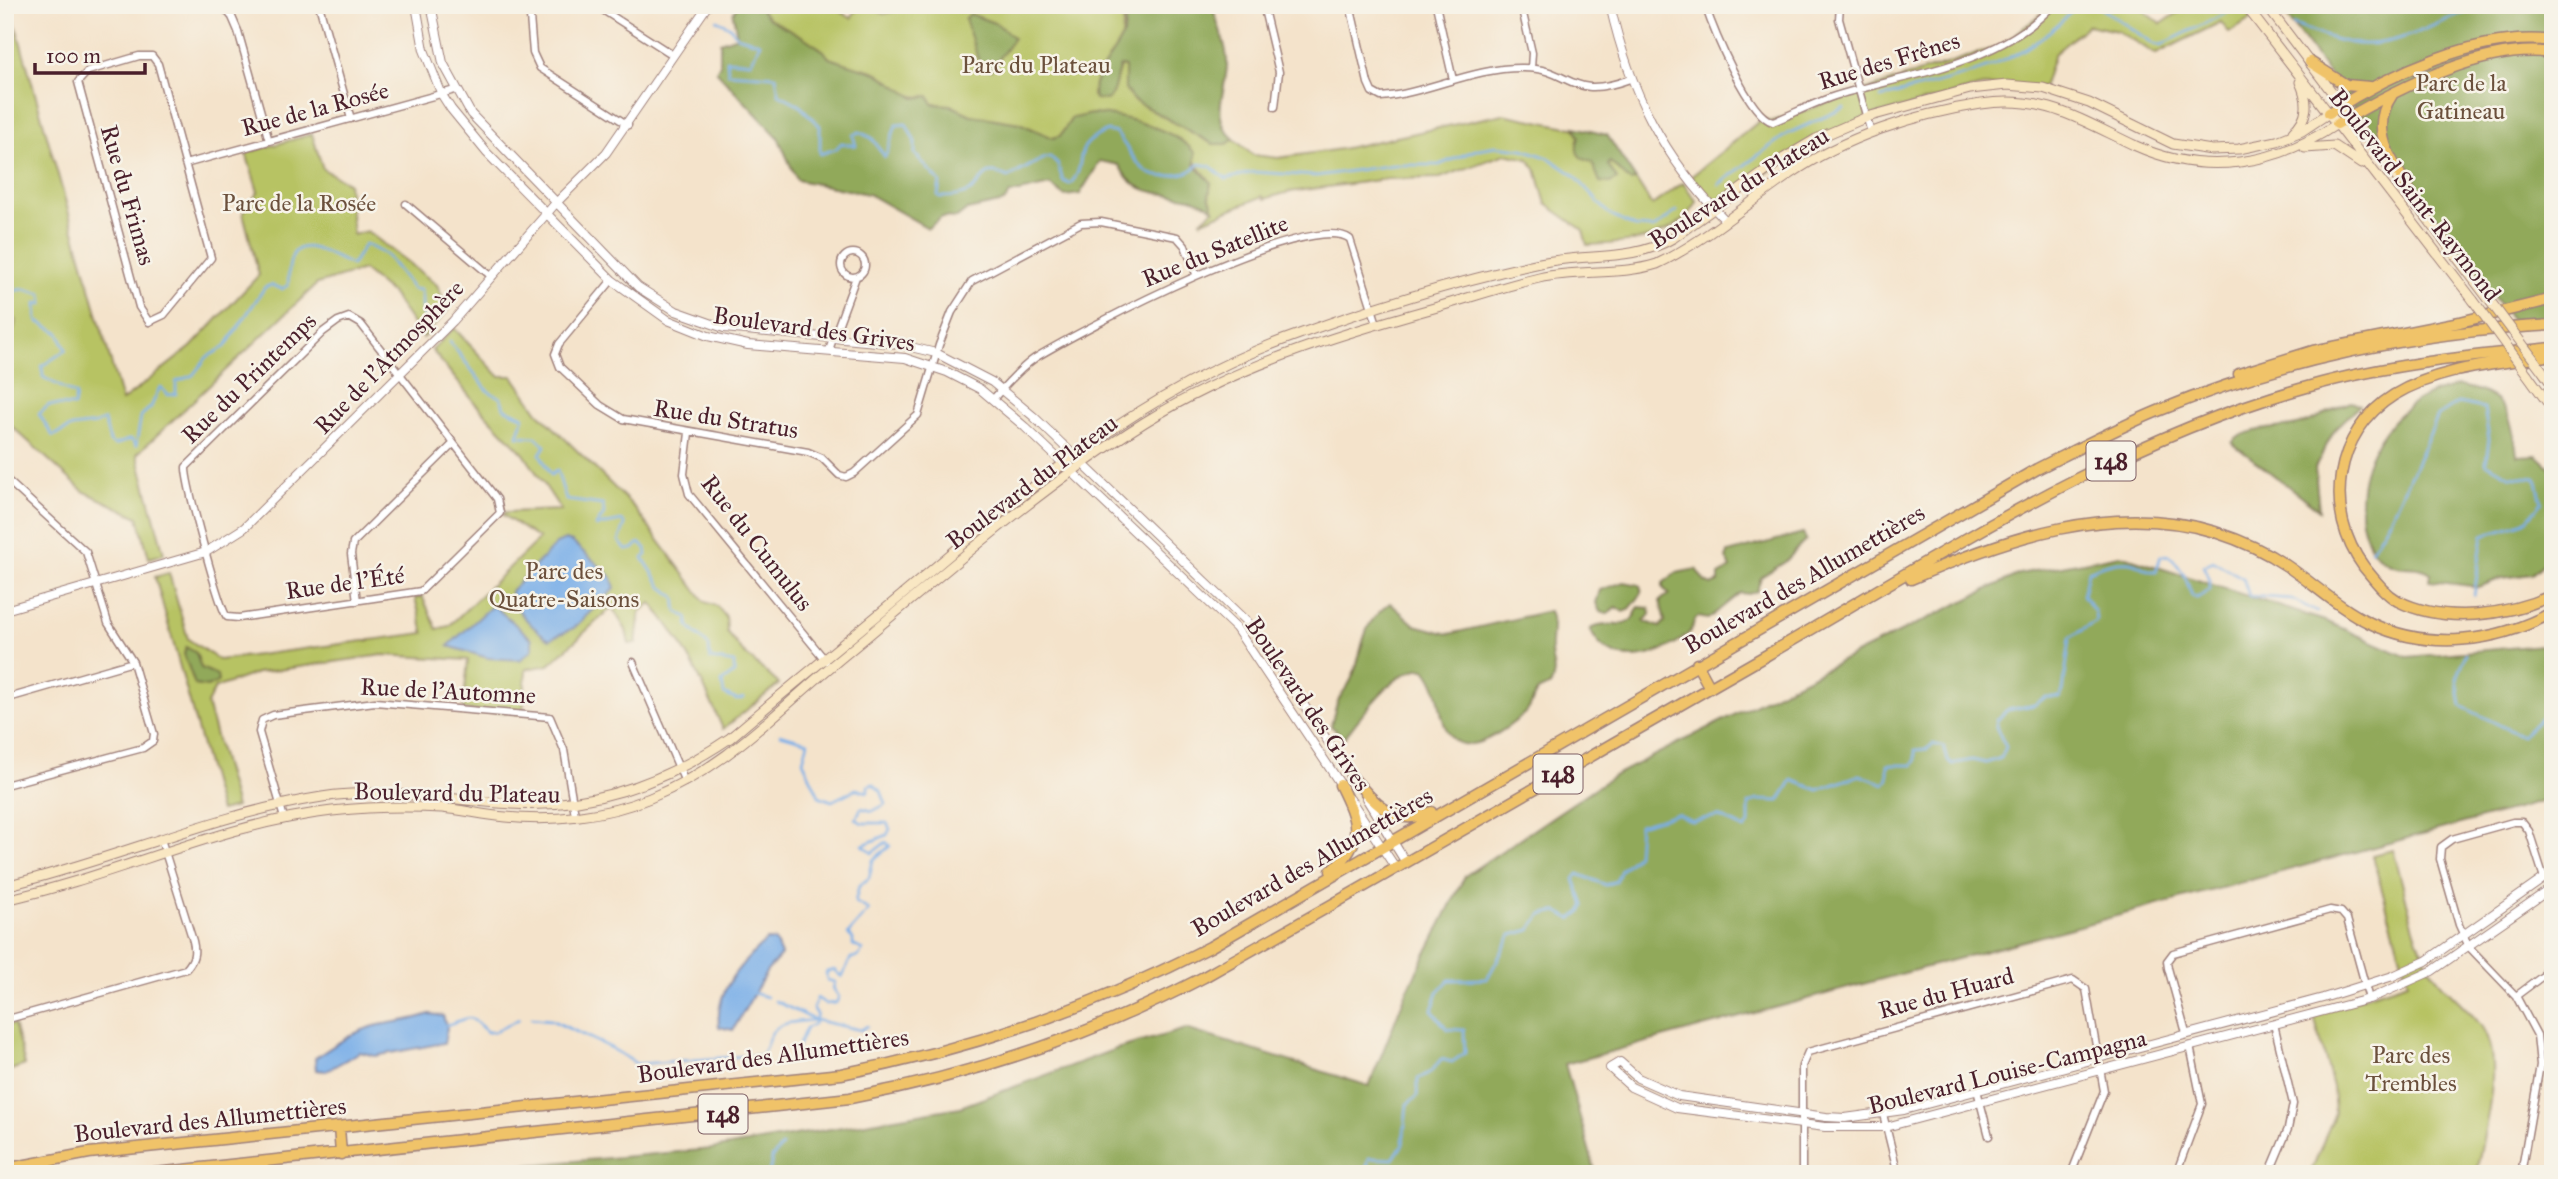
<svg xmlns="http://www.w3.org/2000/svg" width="2558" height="1179" font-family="'IM FELL Great Primer',serif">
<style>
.green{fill:#b7c364;stroke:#807148;stroke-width:2}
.forest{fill:#91a95a;stroke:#6e6442;stroke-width:2}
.water{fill:#7aafe8;stroke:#62678a;stroke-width:2}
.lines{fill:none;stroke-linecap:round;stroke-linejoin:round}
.stream{stroke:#7aafe8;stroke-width:2.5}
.minor-casing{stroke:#9f817b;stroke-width:9}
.tertiary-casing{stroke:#9f817b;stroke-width:10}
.secondary-casing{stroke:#9f817b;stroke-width:11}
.trunk-casing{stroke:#9f817b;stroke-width:13}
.minor{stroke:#fff;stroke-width:6}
.tertiary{stroke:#fff;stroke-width:8}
.secondary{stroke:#f9e7c3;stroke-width:9}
.trunk{stroke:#f0c369;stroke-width:10}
.secondary-bridge-casing{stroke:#9f817b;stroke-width:11;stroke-linecap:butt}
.secondary-bridge{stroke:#f9e7c3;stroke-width:9}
.labels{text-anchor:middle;stroke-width:5;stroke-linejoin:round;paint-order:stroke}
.shield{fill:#f7f3e8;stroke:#7e5f64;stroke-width:2}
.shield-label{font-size:23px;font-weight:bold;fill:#4a1f2b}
.street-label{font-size:24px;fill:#4a1f2b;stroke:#f7f3e8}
.park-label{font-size:24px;fill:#6b503c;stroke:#f7f3e8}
</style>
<rect width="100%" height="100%" fill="#f7f3e8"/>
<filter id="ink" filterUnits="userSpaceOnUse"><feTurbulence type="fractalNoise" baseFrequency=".0143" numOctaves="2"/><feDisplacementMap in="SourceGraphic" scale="14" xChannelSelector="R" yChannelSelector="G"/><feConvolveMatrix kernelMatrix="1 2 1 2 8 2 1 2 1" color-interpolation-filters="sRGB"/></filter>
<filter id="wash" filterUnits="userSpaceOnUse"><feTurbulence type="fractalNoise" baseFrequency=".00686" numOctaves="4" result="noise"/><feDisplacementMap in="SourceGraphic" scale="28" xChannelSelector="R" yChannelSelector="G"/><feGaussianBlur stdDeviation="1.57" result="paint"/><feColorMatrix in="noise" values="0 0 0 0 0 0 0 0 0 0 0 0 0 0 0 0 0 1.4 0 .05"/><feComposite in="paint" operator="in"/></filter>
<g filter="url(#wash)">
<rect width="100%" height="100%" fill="#f4e3cb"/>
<path class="green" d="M5,5H10L122,401L191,347L259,275L243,213L258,192L246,153L312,134L323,169L348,183L353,235L367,231L437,285L448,310L423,338L391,293L363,270L317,284L137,454L164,554L149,558L138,517L83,491L7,422L5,366L16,320L5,315Z
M757,5H830L851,18L859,5H867L884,14L915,5H1109L1124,13L1122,37L1094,86L1093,96L1111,97L1120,66L1126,67L1125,89L1133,100L1213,144H1227L1234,139L1253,155L1278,158L1341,149L1503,114L1607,135L1652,205L1683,183L1697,202C1677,240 1625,244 1587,245L1583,230L1546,204L1536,169L1528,159L1505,154L1440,178L1387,179L1289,192L1264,199L1263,196L1200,222L1214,209L1209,196L1211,182L1177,139L1150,126L1072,118L1060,136L1053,138L1019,123L971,115L950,105L933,104L925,96C909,101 891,81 878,73C863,65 845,69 831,59C826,56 825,51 820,48C801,36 768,25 757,5Z
M2053,5H2137L2161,24L2189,5H2245L2254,17L2229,33L2221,22L2156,54L2117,31L2088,25L2054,54L2043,88L1983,86L1867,117L1816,139L1714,209L1688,179L1763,118L1770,122L2000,46Z
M454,328L499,376H513L538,412L632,505L705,602L717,606L726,617L727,632L743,652L779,684L723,729C702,681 686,644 651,603L640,612L636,643L629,644L626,630L612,607L549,665L526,669L523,714L463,710L468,660L383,655L257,673L215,688L207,704L236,807L220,811L155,577L169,573L188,639L219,660L424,633L415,598L422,596L437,629L449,626L539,539L503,515L505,512L561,510L524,454L475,403L432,350Z
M2393,850C2404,884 2411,930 2427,962C2438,986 2463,1002 2479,1023C2507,1058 2483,1133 2476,1174H2310L2335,1113L2333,1087L2313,1013L2408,982L2372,855Z
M14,1024L25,1065L5,1072V1026Z"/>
<path class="forest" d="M737,5H757L768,18L802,36L824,51L829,58L877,73L915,98L929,96L933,104L950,105L971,115L1019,123L1053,138L1060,136L1072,118C1080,118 1085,114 1093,114C1123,115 1177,130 1195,153V165L1211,182L1209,196L1214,209C1182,184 1140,208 1119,165L1100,161L1080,194L1065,196L1050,185L1010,194L1004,202L967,210L957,218L942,217L928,228L868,194L797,180L778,137L716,71L720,64V42L737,36L733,14Z
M1109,5H1212C1217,23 1228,47 1227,65C1226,93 1209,117 1234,139L1227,144H1213L1133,100L1125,89V67L1120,66C1115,77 1116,93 1107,100L1095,99C1087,68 1134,44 1124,14Z
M2278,5H2553V317L2511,320Z
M970,14L997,24L1014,38L991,70L981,68L965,19Z
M1575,127L1607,135L1636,180L1630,181L1610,162L1608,165L1617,179L1610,183L1600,182L1592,162C1577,159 1574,151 1579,137Z
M2458,386C2503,392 2513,414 2517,456L2537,455L2553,470V562L2543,564L2532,574L2502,578L2479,587L2430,581L2431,573C2415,562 2396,574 2377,555C2367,545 2361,524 2361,510C2359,450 2397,397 2458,386Z
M2351,402L2360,405L2335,429L2315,468L2319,510L2232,443C2245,426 2282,430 2301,424C2318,419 2334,408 2351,402Z
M1803,533L1806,540L1785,562L1761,577L1757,591L1749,594L1740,593L1708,619L1698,617C1691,622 1694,629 1688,634C1658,660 1608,671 1590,629C1602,621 1625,629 1634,617C1636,614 1636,610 1639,607L1649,608L1651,614L1644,621L1660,627L1665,621L1660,601L1669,594L1663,588V583L1676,573L1696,569L1705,582L1711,585L1719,582V575L1731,568L1726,558L1728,553Z
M2120,555L2328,622L2407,657L2553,644V799L1565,1064L1596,1174H427L712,1149L960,1107L1116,1049L1186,1029L1369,1086L1407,991L1465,876L1613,776L1843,660L2019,574Z
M1624,582L1640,585L1642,593L1629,610L1623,612L1616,607L1607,614L1600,612L1596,603L1600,590Z
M1390,603L1415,625L1449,634L1549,611C1555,625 1550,637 1551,651C1552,667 1557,668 1551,685C1547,687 1540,689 1537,692C1532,698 1532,706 1527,711C1511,726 1466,762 1449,734C1436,713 1444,693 1425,669C1396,666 1361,717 1344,738L1331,726C1333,717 1335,707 1339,699C1342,692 1348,687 1351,680C1366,648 1357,627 1390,603Z
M186,647L196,653L201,668L217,675L218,682L207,687L195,685L184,654Z"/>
<path class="water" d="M565,540L572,542L611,576L615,588L574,628L550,639C537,633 510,606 511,591L556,544Z
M493,605L532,639V650L520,660L488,658L448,646Z
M767,940L775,941L781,955L767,971L733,1030L719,1027C715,990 740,964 767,940Z
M430,1014L443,1016L447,1028L444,1043L375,1056L360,1052L326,1071L316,1070L315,1058C333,1046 354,1031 375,1026C396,1021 408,1022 430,1014Z"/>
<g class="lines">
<path class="stream" d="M2097,5L2154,44L2161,45L2226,13
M717,20L729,26L737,36L760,43L751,62L727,60L728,73L776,76L779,94L798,104L820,126V154L836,149L841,143L856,146L853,135L859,132L872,138L885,157L896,125L906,124L915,142V154L940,182L938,196L940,197C948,197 962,196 969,192C987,181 980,165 1008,177C1022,172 1041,157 1050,157L1058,165L1063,181L1070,184C1090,164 1067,148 1107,131L1116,133C1132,152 1141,181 1169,176C1185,173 1188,174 1200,164L1210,166L1226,179L1254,172L1316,176L1393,165H1439L1478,149L1496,146L1523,149L1549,158L1574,175L1610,215L1635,227L1654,228L1677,211
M2294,25C2316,33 2339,43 2362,44C2401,46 2444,19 2480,5
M1881,98C1958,77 2016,70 2074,9
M1719,184L1787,134L1844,108
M5,286L12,291L24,289L42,294L43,304L36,303L37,321L59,333L66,350L42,366L43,377L76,395L74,406L49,405L39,414L53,436L72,427L96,424L104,420L110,442L115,445L131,439L136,446L141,416L151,407L159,389L161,387L168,395L176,394V382L193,375L207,357L225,347L265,287L272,285L282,289L288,285C289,278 288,270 290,263C297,229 336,260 352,265L365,244L386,255L413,289L421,290L423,314L430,324
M450,342L488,391L501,398L504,408L524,417L518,436L536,437L545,446L540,454L551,475L557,470L566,500L603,505L604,514L596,526L622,521L625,525L619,541L626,550L633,549L639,543L646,548L647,555L643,558L662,587L675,597L677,612L687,617L689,627L709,646L710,659L734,663V673L722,682L724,694L737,700L744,698
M2371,550L2391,517L2438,416L2458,403L2484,408L2489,439L2486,463L2509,476L2536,478L2542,502L2525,522L2483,535L2474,595
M2466,653L2457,679L2461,706L2522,736L2553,706
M780,734L808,742L803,761L819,796L832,801L856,789L868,792V786L873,784L881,791L886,804L873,811L861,808L856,819L862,823H887L890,829L887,835L863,845L872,853L886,842L890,846L873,860L869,878L859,886L855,902L869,910L848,934L853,939V945L863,950L858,957L851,958L842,977L834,970L826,972L827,980L835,982L833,988L839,997L836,1003L826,1004L817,998L813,1008L817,1014L814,1024L806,1028L794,1055
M753,993L767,997
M775,1001L815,1020L861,1030L867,1026
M531,1018L551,1020L611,1048L637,1064L760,1055C768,1048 766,1042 771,1034C780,1020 800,1022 815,1020
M446,1025C475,1017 465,1012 487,1032H494L519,1019
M769,1174L772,1158L782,1146
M1365,1174L1369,1158L1393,1159L1403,1144L1407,1104L1417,1097L1418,1079L1432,1071L1441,1059L1452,1062L1465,1053L1464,1030L1447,1029L1432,1010L1438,992L1449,980L1487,979L1511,935L1530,930L1541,915L1557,911L1571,919L1581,912L1584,905L1574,879L1578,874L1606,885L1616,881L1621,870L1637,855L1639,825L1677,814L1692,821L1718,816L1745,829L1749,824V804L1757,800L1779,801L1792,780L1818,790L1860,775L1884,784L1888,779V765H1912L1915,761V750L1927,749L1933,744L1944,747L1948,760L1952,764L1972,760L1986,763L2001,758L2006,747L1996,727L1997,720L2007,710L2034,705L2046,697H2060L2063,691L2070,638L2096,621L2095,612L2083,595L2088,571C2102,565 2120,559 2134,563C2143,566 2146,572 2156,571L2161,556L2170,555L2184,574L2192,596L2197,598L2210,590V580L2203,566L2213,561L2243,578L2249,596L2292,599L2317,612"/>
</g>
</g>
<g filter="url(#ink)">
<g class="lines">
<g class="minor-casing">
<path id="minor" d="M222,5L232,17L238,31L269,141
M319,5L351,119
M529,5L533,53L540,68L628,125
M595,5L673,55
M1263,5L1279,72L1275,107
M1350,5L1368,83L1372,92L1381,97C1428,93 1474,67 1523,68C1573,68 1567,102 1630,79
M1436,5L1453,80
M1521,5L1532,53L1531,68
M1705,5C1713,29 1749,117 1773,122C1795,113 1815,102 1838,95C1910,74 2000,64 2053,5
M1840,5L1839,19L1871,133
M139,56H152L158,64L211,258L164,315L149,322L139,307L78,82L88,71Z
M185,164L455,90
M406,204L492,277
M841 265a12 12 0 1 1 24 0a12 12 0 1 1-24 0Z
M612,280L559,344L555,354L560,367L600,405L623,419L808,452L822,458L839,475L846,477L854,473L918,415L939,345L952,312L972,281L1081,223L1101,222L1177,237L1185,246L1196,274
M349,317L361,324L497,499L500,513L421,591L239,618L227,617C219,607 185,481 186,467L323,332L338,321Z
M829,350L856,277
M993,399C1006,385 1019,369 1035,358C1079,331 1311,208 1350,239L1377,324
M689,433L684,474L689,494L826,661
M5,478L86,552L108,623L133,662L154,734L153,741L143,748L5,785
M357,601L351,554L353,543L453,444
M633,662L685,782
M5,699L133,662
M284,818L259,732L262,720L273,715L375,702L550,717L564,750L575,815
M2544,975L2547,960L2553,951
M2516,996L2544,975L2553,977
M5,1020L186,969C194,960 196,953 193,941L161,839
M2186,1033L2168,968L2167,961L2173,953L2330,910L2341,912L2347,919L2369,999
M2540,1065L2553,1064
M1977,1090L1989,1136
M1883,1114L1898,1174
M1802,1174V1066L1808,1052L2073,980L2086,989L2104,1091L2071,1174
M2176,1174L2202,1104L2190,1046
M2269,1174L2288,1129L2293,1104L2274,1024
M2521,1174L2540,1065L2537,1035L2516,996L2469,947L2459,925L2440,859L2441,847L2452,839L2513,822H2522L2529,831L2544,878"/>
</g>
<g class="tertiary-casing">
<path id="tertiary" d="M416,5L424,50L442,95L451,109L487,153L612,280L668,320L708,336L748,345L905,358L947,372L980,389L1025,427L1236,628L1343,788
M431,5L443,63L471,114L638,287L676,311L724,328L898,344L936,353L992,382L1033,416L1252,627L1353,779
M1610,5C1630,92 1662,156 1725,220
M5,610L206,552L244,528L453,321L555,204L606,153L708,5
M1366,798L1405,861
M1350,799L1395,867
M2553,872L2426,961L2393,976L2323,998L1904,1110L1845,1118L1826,1117L1679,1096L1638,1078L1620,1062L1610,1068L1631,1087L1677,1108L1825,1127H1886L2369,999L2432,971L2553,887"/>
</g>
<g class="secondary-casing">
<path id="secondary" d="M2245,5L2473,300
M2266,5L2400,182
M2293,132C2309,117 2309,102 2300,82
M2305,148L2334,146L2361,164
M2415,202L2490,301
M2544,373L2553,386
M2527,374L2553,410
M5,886C112,861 213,814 322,797C386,787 447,800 512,804C593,809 664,783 730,738C793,684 857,633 920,580C1035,483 1140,394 1283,340C1363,310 1457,281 1540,263C1585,253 1633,262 1673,238L1784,158L1816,139L1867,117L1970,89L2007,85L2043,88L2089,103L2173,144L2212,150L2239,149L2277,141L2302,131L2329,113
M5,900C116,876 219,824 332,811C368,807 406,806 442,808C463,810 484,815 506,817C552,822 607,816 650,798C728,766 771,716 834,664C935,581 1033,492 1145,422C1234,367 1333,336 1434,308C1469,298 1504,286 1539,278C1578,269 1619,276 1657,264C1704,242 1746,204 1789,175C1844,137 1915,114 1981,104C2045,94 2082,121 2136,146C2205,177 2276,165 2337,124"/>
</g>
<g class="trunk-casing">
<path id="trunk" d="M2310,62L2346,85L2370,87
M2392,95C2364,136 2401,169 2418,207
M2329,113C2389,74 2481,31 2553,41
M2337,124C2394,90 2485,42 2553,53
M2553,355C2500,364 2440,367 2394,395C2334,432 2323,512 2364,567C2374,579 2384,593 2398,601C2444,624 2507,616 2553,595
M2239,374L2313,351L2460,322L2553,299
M1911,579C2005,538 2113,501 2215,532C2240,540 2265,551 2287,566C2314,584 2340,609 2370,623C2429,651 2497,643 2553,612
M1697,664L1710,688
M1351,776C1374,801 1393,829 1431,812
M1331,871C1366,842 1358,821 1340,785
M339,1127L341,1154
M5,1169L89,1153L841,1074C972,1049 1092,1008 1210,947L2037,469C2077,449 2117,428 2158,411C2282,360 2419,331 2553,325
M146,1174L850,1098C973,1075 1093,1035 1204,977C1393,871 1580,762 1767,655C1941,555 2112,441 2307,387C2387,364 2470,356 2553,348"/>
</g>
<use href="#minor" class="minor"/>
<use href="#tertiary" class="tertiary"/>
<use href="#secondary" class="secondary"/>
<use href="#trunk" class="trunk"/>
<g class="secondary-bridge-casing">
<path id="secondary-bridge" d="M2473,300L2527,374
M2490,301L2544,373"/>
</g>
<use href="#secondary-bridge" class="secondary-bridge"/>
</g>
</g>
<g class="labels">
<g class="shield">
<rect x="2086.5" y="441.5" width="49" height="39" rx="5"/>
<rect x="1533.5" y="754.5" width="49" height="39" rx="5"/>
<rect x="698.5" y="1094.5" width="49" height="39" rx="5"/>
</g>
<g class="shield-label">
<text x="2111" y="469">148</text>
<text x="1558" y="782">148</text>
<text x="723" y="1122">148</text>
</g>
<g class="street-label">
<text transform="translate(1889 61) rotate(-17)" y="8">Rue des Frênes</text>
<text transform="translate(315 109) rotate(-15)" y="8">Rue de la Rosée</text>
<text transform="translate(1739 188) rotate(-32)" y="8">Boulevard du Plateau</text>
<text transform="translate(128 195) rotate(74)" y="8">Rue du Frimas</text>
<text transform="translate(2415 195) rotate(52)" y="8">Boulevard Saint-Raymond</text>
<text transform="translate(1215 251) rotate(-22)" y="8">Rue du Satellite</text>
<text transform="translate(814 329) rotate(8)" y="8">Boulevard des Grives</text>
<text transform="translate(389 357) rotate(-46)" y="8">Rue de l'Atmosphère</text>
<text transform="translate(249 378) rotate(-44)" y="8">Rue du Printemps</text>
<text transform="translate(726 419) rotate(9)" y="8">Rue du Stratus</text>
<text transform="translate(1032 482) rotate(-37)" y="8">Boulevard du Plateau</text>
<text transform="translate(757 543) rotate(52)" y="8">Rue du Cumulus</text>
<text transform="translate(1804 579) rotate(-30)" y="8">Boulevard des Allumettières</text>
<text transform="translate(345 583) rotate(-8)" y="8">Rue de l'Été</text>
<text transform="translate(448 691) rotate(3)" y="8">Rue de l'Automne</text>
<text transform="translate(1308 704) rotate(56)" y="8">Boulevard des Grives</text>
<text transform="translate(457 793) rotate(1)" y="8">Boulevard du Plateau</text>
<text transform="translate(1312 862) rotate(-30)" y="8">Boulevard des Allumettières</text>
<text transform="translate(1946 993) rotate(-15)" y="8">Rue du Huard</text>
<text transform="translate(773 1056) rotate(-8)" y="8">Boulevard des Allumettières</text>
<text transform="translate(2007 1072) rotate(-14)" y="8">Boulevard Louise-Campagna</text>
<text transform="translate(210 1120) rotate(-6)" y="8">Boulevard des Allumettières</text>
</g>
<g class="park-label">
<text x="1036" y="73">Parc du Plateau</text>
<text x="2461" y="91">Parc de la<tspan x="2461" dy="28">Gatineau</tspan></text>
<text x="299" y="211">Parc de la Rosée</text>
<text x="564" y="579">Parc des<tspan x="564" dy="28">Quatre-Saisons</tspan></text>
<text x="2411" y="1063">Parc des<tspan x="2411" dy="28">Trembles</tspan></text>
</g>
</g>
<rect width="2558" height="1179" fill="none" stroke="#f7f3e8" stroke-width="28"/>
<path d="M35 63v10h110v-10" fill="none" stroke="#4a1f2b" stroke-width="3.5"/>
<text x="46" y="63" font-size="21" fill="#4a1f2b" stroke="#f7f3e8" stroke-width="5" paint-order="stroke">100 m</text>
</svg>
